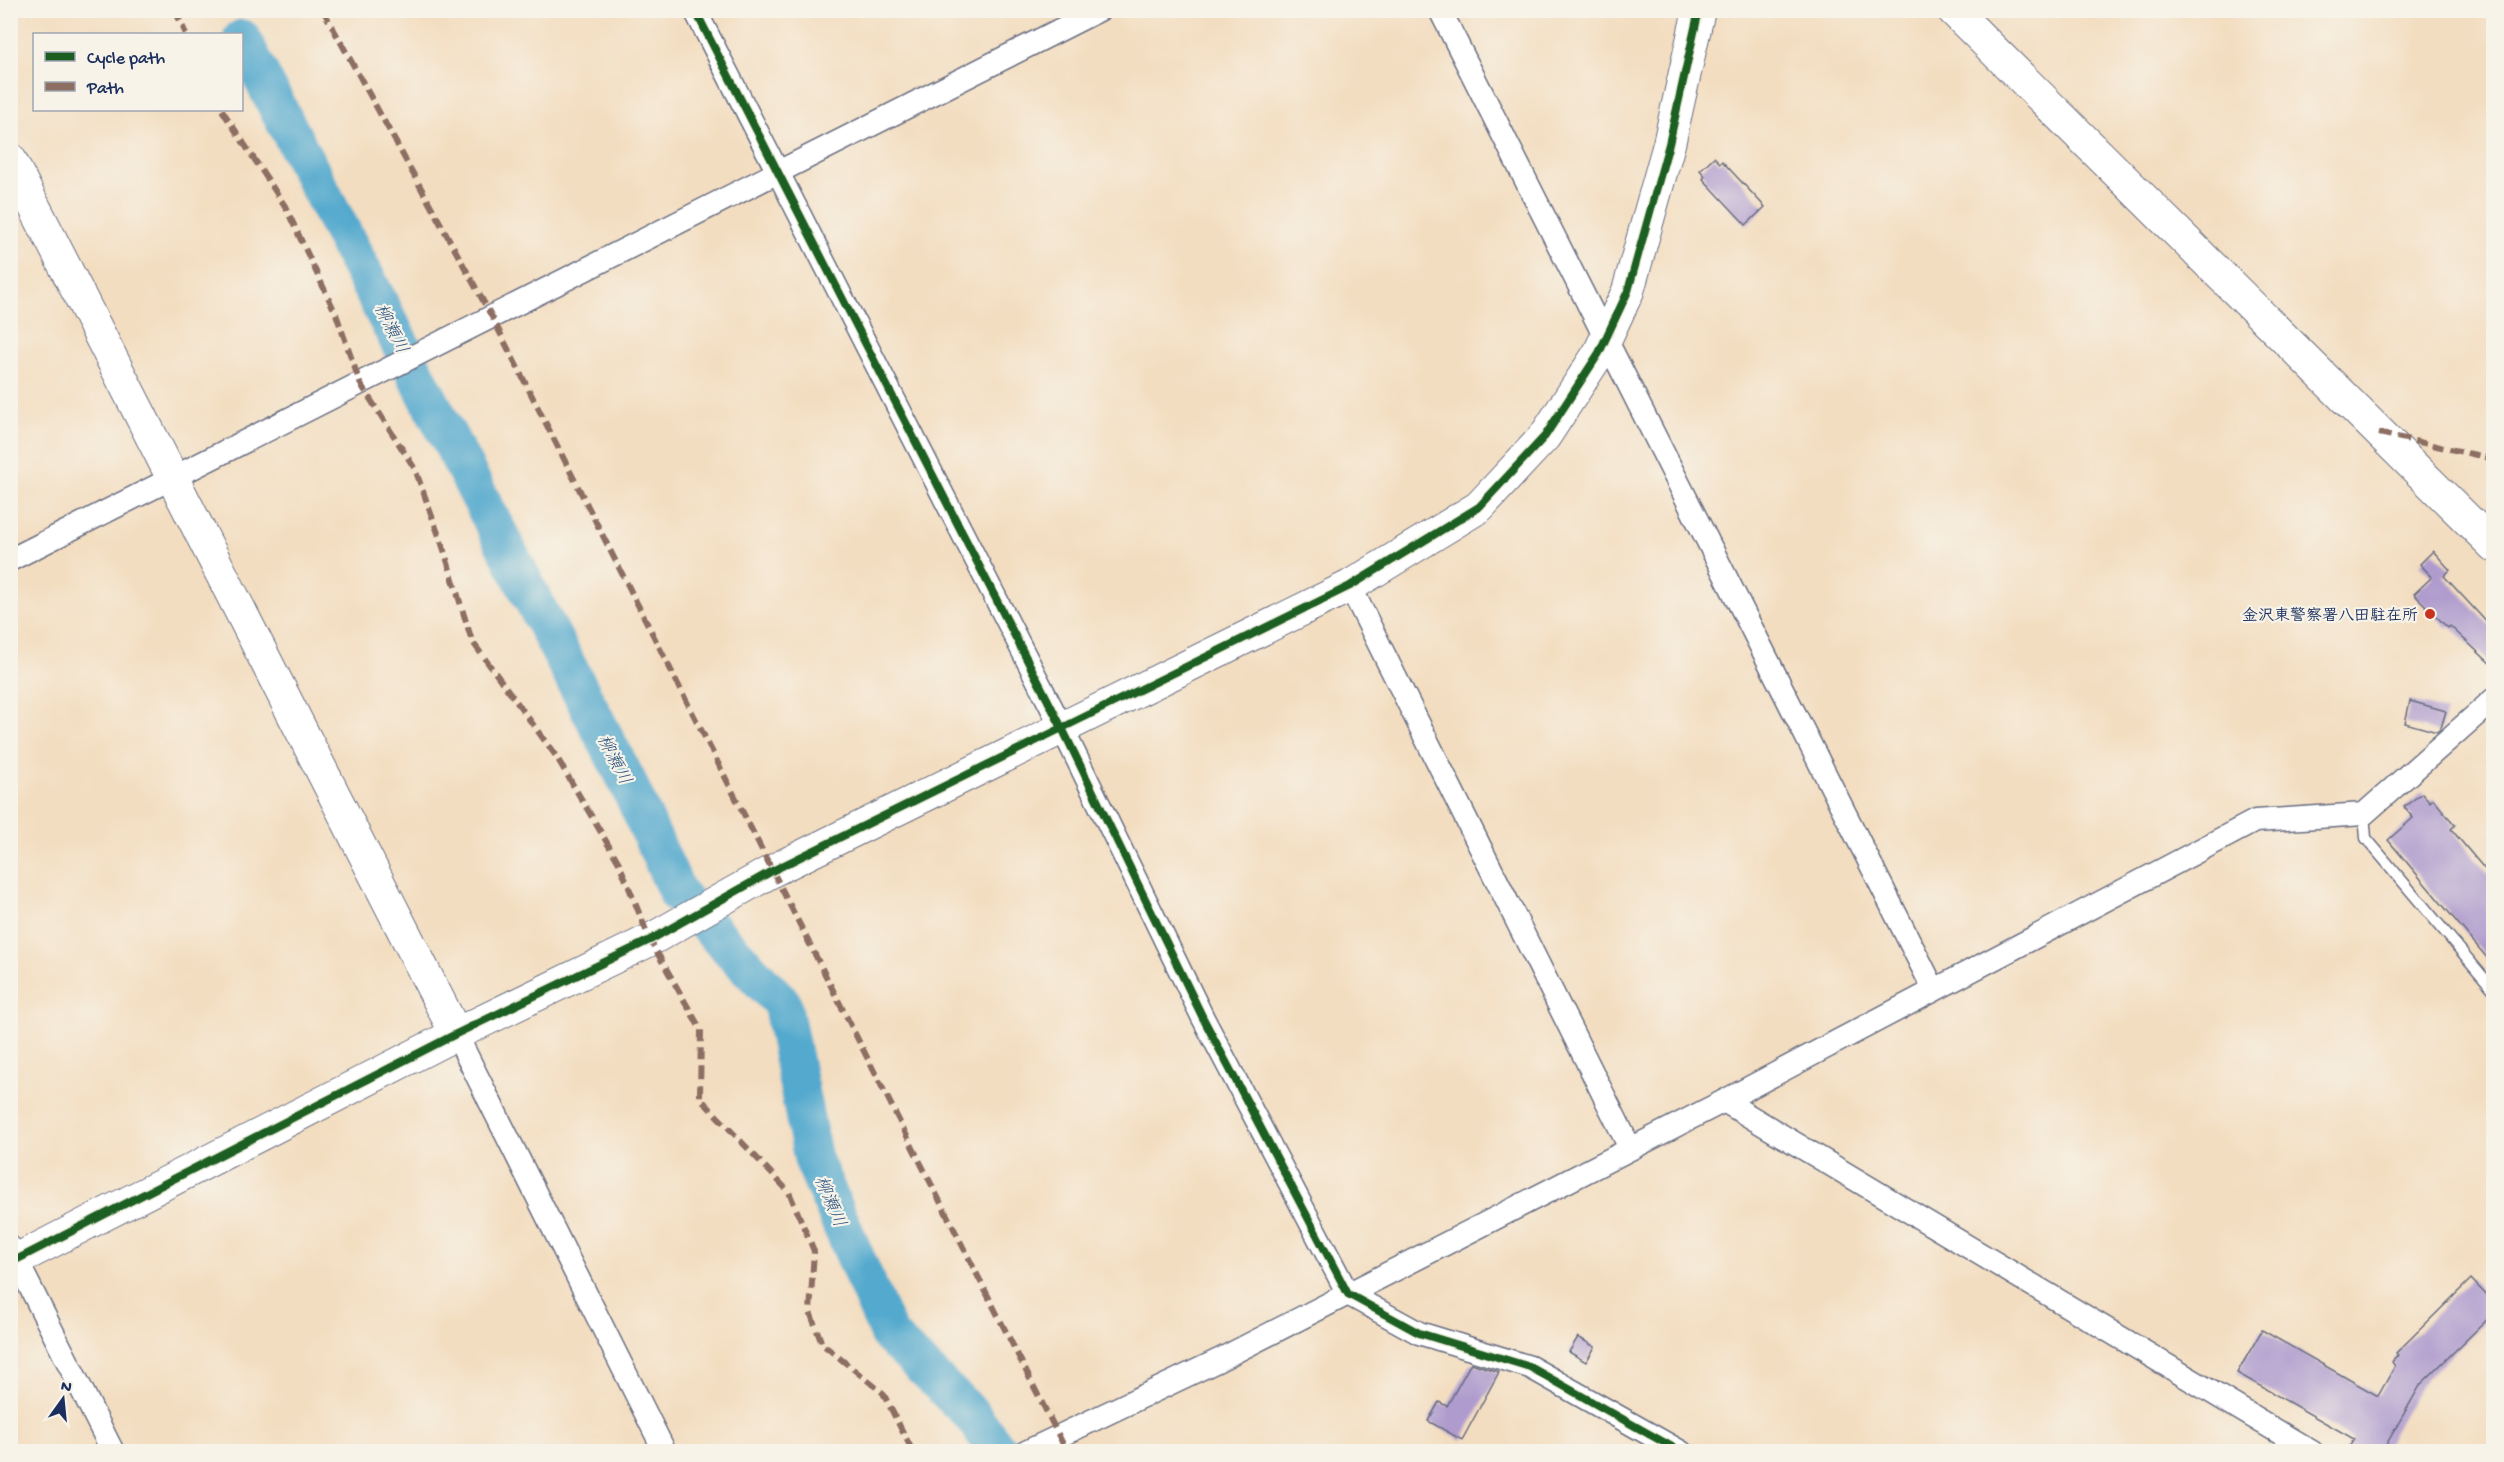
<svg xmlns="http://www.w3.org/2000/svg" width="2504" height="1462" font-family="'Gochi Hand','Klee One',sans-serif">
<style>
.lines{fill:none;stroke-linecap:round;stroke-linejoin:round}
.river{stroke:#52a9ce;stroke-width:39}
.building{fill:#af9bcd}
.lane-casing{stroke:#676c80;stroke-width:13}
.street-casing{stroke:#676c80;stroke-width:25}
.secondary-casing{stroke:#676c80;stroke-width:34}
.lane{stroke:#fff;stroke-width:10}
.street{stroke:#fff;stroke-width:22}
.secondary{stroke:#fff;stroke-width:32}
.quiet{stroke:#8d6e63;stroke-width:6;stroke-dasharray:12 6;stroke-linecap:butt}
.cycleway-casing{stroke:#f7f3e8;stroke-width:11}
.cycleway{stroke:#1b5e20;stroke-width:8}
.poi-dot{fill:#c8321e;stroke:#f7f3e8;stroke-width:2}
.labels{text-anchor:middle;stroke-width:4.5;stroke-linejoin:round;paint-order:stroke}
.poi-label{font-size:16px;font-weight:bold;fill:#1b2f5e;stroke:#f7f3e8;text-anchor:end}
.water-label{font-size:18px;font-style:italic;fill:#2c5480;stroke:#f7f3e8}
</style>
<rect width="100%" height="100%" fill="#f7f3e8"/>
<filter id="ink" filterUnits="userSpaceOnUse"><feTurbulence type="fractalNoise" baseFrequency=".0167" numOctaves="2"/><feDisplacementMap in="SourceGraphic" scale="12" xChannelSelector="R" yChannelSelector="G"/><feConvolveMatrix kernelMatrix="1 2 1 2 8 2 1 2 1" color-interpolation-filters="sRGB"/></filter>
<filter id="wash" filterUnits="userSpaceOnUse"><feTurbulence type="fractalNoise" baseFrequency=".008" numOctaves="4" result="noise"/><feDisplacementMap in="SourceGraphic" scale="24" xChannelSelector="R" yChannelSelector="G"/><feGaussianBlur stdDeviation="1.35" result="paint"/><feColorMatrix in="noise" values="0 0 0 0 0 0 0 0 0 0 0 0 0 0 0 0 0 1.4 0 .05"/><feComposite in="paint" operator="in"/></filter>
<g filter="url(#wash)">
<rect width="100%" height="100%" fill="#f3ddc0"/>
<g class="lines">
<path class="river" d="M242,39L626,779L679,896L782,1003L813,1159L889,1335L972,1415L999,1452"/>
</g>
<g id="blocks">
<path class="building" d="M1714,157L1720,163L1722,161L1765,207L1746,225L1703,179L1705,176L1700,170Z
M2433,551L2450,570L2444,576L2493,629V666L2450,626L2448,628L2414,594L2432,577L2420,564Z
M2410,701L2446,711L2441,728L2437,732L2405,723Z
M2422,793L2430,802L2433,799L2455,825L2451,829L2493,879V965L2388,840L2413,818L2404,807Z
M2471,1279L2493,1302V1314L2421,1384L2382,1452H2346L2354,1439L2237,1373L2262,1330L2378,1396L2395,1366L2392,1362L2398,1355L2396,1353Z
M1578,1337L1595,1347L1586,1362L1569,1352Z
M1471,1363L1499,1372L1462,1440L1428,1421L1439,1402L1447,1406Z"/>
</g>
</g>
<g filter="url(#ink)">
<use href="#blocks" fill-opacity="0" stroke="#676c80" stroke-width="1.5"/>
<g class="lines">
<g class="lane-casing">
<path id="lane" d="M2364,814L2366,838L2494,990"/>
</g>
<g class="street-casing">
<path id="street" d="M695,10L1063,730L1203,1018L1348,1294L1419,1333L1530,1367L1681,1452
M1440,10L1934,990
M10,560L1099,10
M1350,586L1630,1148
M456,1034L665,1452
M1724,1101L2312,1452
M10,1247L113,1452
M1026,1452L1219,1360L1724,1101L2255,821L2364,814L2494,699"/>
</g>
<g class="secondary-casing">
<path id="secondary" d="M1953,10L2494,546
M10,159L456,1034
M10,1263L456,1034L650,940L772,871L1350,586L1479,507L1545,436L1599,353L1628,291L1669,144L1699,10"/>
</g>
<use href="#lane" class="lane"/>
<use href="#street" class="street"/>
<use href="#secondary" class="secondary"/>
<path class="quiet" d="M175,10L186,34
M323,10L492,317L1067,1452
M222,110L285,206L336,314L360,383L415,469L443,547L472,641L556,756L619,863L650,940L701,1030L700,1098L789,1192L814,1251L810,1312L822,1344L883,1393L913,1452
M2379,433L2494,459"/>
<g class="cycleway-casing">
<path id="cycleway" d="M695,10L1063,730L1203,1018L1348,1294L1419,1333L1530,1367L1681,1452
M10,1263L456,1034L650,940L772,871L1350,586L1479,507L1545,436L1599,353L1628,291L1669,144L1699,10"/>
</g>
<use href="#cycleway" class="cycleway"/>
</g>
</g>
<circle class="poi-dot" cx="2430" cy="614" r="6"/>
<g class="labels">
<g class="poi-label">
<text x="2418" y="620">金沢東警察署八田駐在所</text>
</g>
<g class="water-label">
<text transform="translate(392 328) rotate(63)" y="6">柳瀬川</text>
<text transform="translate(615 759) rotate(63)" y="6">柳瀬川</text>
<text transform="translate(831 1201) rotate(67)" y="6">柳瀬川</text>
</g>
</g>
<rect width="2504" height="1462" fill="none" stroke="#f7f3e8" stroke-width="36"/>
<rect x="33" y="33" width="210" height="78" fill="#f7f3e8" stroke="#9fa5b1" stroke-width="1.5"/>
<rect x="45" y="52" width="30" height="9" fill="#1b5e20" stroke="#9fa5b1" stroke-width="1.5"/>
<text x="87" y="63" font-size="18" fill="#1b2f5e">Cycle path</text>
<rect x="45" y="82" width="30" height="9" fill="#8d6e63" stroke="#9fa5b1" stroke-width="1.5"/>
<text x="87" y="93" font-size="18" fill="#1b2f5e">Path</text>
<g transform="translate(63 1399) rotate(15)" stroke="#f7f3e8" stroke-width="4.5" paint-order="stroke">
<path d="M0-4.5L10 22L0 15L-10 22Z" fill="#1b2f5e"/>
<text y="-9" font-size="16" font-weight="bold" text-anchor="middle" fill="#1b2f5e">N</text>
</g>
</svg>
